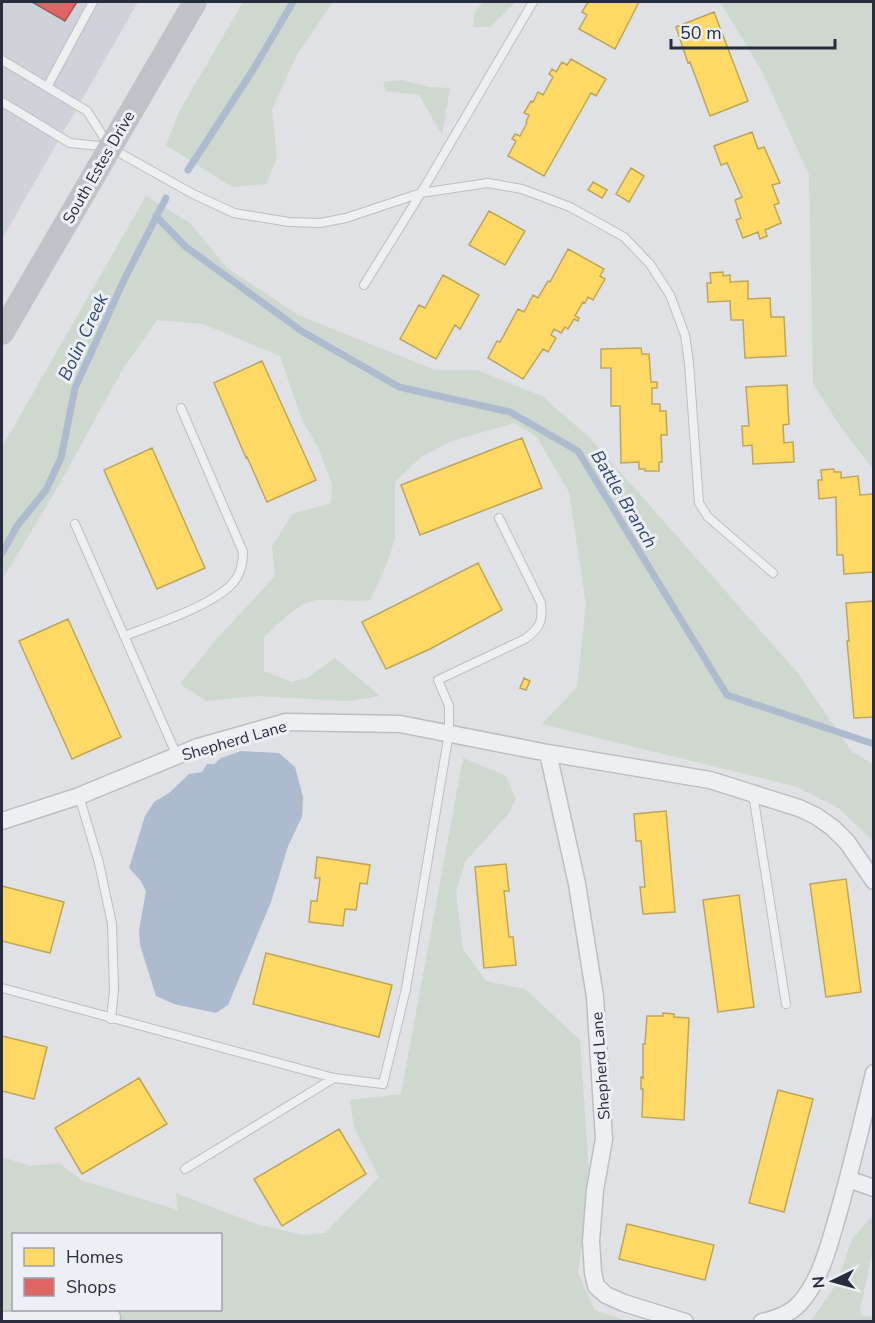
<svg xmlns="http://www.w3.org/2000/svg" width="875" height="1323" font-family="'Nunito Sans',sans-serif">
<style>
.built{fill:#cfd2d8}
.green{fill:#ced8cf;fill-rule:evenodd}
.water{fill:#aebace}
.homes{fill:#ffd966;stroke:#bea559;stroke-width:1.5}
.shops{fill:#e06666;stroke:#a85559;stroke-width:1.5}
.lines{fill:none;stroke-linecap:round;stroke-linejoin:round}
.stream{stroke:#aebace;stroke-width:7}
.lane-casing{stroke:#bcbec1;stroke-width:10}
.street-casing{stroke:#bcbec1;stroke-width:19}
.lane{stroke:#eeeff1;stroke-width:8}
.street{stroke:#eeeff1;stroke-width:16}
.secondary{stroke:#c0c2c7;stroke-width:24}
.labels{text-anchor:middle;stroke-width:6;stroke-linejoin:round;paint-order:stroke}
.street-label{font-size:16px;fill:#272d3c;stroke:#eceff4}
.water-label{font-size:18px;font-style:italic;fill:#33486e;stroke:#eceff4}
</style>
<rect width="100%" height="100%" fill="#dfe1e4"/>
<path class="built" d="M2,2H138L2,239Z"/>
<path class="green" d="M243,2H333L297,55L272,109L277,159L266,184L232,187L166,145L179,112Z
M483,2H516L490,27H473L475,12Z
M720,2H873V469L842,429L813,384L809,175L762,71Z
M401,80L429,87L450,88L442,135L419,95L386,91L383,82Z
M146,196L190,223L227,268L298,315L435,370H477L542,396L590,438L797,672L852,752L873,764V841L839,808L797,787L542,724L577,687L586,605L569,492L536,436L514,423L452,441L421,457L395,482V538L386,566L370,600C353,602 336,599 318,600C297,602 279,624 264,637V671L292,682L307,678L335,658L380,696L349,701L257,696L206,701L180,684L215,641L275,576L272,547L292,514L331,503L332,484L318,447L302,420L280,356L203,324L157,320L121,372L59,485L2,580V447Z
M463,758L505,775L516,798L509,813L465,862L456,892L463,949L486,981L525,989L580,1040L590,1187L578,1273L595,1310L627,1321H2V1157L31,1166L59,1163L83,1181L178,1210L176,1193L256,1224L303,1235L325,1233L379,1177L354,1127L350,1100L401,1094ZM14,1234H220V1310H14Z
M873,1215V1250L860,1310L862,1316L873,1317V1321H811L837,1283L852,1239Z"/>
<path class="water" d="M241,751L279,753L295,767L303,797L302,817L288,846L271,902L228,1005L216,1013L174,1004L156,996L140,945L139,931L146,891L140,880L129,868L145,816L154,802L169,793L189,774L202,772L207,764H214L221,758Z"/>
<path class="homes" d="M588,2H639L615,49L579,29L587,15L582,12Z
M714,12L748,101L710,116L690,62L688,63L676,27Z
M571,59L606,79L596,96L591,93L544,176L508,156L516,141L512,139L515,134L520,136L527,123L526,122L529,115L524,113L531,101L533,102L538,92L543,95L553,77L549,74L552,69L556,72L562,62L567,65Z
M752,132L758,149L764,147L780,183L772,185L779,203L774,205L781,223L765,230L767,236L760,239L758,232L743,238L736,220L741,218L735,200L742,197L727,163L721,165L714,146Z
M631,168L644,176L629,202L616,194Z
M593,182L607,190L602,198L588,190Z
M489,211L525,231L505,265L469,245Z
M568,249L604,269L600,276L605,279L593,300L588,297L585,303L583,302L575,316L579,318L578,321L574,319L568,329L565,327L561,333L554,329L551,335L556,338L548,352L543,349L523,379L488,358L497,341L500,342L518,309L524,312L533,295L538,298L548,281L550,282Z
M723,272V276L730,275V282L748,281V299L770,298L771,317H784L786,356L745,358L743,320H731L730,301L708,302L707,283H711L710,273Z
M443,275L479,295L460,329L455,325L436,359L400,339L419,305L425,308Z
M641,348L642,354H649L651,382H657V388H652V404H660V411H666L667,435H661L662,462H659V471H645V469H639V462L621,463L620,406H611V368H601V349Z
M262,361L316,480L267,502L247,457L246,458L214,383Z
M787,385L789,424L783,425L784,443L793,442L794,462L753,464L752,445L743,446L742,426H749L746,387Z
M522,438L542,488L420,535L401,485Z
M152,448L205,568L157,589L104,470Z
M834,469V472H841V478L858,476L860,495L874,494V572L844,574L843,555H837L836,497L819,499L818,480H822L821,470Z
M478,563L502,610L430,649L386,669L362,622Z
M874,601V717L854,718L847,641H849L846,603Z
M68,619L121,737L72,759L19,641Z
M524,678L530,681L526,690L520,688Z
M666,811L675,912L643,914L640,887H645L641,841H636L634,814Z
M317,857L370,865L367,884L360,883L356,910L345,909L343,926L309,922L311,901H317L320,878H315Z
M506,864L509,891H504L509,937H513L516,965L484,968L475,867Z
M846,879L861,992L826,997L810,884Z
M2,886L64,902L50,953L2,941Z
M739,895L754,1007L718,1012L703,900Z
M266,953L392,985L379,1037L253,1004Z
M663,1013L674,1014V1017L689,1018L684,1120L642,1117L643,1089H641V1077L643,1078V1044H645L647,1016H663Z
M2,1036L47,1047L34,1099L2,1091Z
M139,1078L167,1124L82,1174L55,1128Z
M778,1090L813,1099L784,1212L749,1203Z
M339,1129L366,1174L282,1226L254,1179Z
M627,1224L714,1245L705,1280L619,1259Z"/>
<path class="shops" d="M32,2H77L65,21Z"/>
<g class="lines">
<path class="stream" d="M188,170L253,70L293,2
M156,216L186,247L303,332L399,387L510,412L578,451L727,695L874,744
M2,553L17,526L46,490L61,458L75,388L124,280L166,198"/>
<g class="lane-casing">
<path id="lane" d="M2,60L87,111L108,144
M47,87L93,2
M2,102L70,143L109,147L193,194L234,213L289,222L320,223L346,218L421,193L488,183L522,189L570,207L624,237L650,264L670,295L685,335L689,363L699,503L708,517L773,573
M364,285L421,193L533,2
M75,524L177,756
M124,636C153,625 219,604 236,579C242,570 243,562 243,552L181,408
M753,794L786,1004
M79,796L99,863L112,924L114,990L111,1019
M2,988L334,1078L383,1084L406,989L449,733V706L438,680L525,639C540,628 543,622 541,603L499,518
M185,1169L334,1078"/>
</g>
<g class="street-casing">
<path id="street" d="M548,753L577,884L595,997L604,1139L595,1190L591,1241L593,1272L596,1286L606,1295L624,1303L685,1322
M2,821L79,796L198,747L286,722L400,724L548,753L710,780L799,808L816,816L833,828L847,842L874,881
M848,1179L874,1188
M2,1320L112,1317
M762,1322C775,1319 791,1313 799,1304C821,1281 830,1241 839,1211C852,1165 863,1119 874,1073"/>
</g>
<use href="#lane" class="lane"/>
<use href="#street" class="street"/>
<path class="secondary" d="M2,333L195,2"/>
</g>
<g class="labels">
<g class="street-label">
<text transform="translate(98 167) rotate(-60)" y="6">South Estes Drive</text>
<text transform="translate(234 740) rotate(-16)" y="6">Shepherd Lane</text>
<text transform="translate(600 1066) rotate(-94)" y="6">Shepherd Lane</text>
</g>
<g class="water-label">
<text transform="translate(83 337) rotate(-65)" y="6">Bolin Creek</text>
<text transform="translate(624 499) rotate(59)" y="6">Battle Branch</text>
</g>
</g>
<rect width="875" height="1323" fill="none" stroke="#272d3c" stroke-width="6"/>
<rect x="12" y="1233" width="210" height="78" fill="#eceff4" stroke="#9da1aa" stroke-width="1.5"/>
<rect x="24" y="1248" width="30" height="18" fill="#ffd966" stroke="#9da1aa" stroke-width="1.5"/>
<text x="66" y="1263" font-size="18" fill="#272d3c">Homes</text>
<rect x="24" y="1278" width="30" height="18" fill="#e06666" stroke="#9da1aa" stroke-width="1.5"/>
<text x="66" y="1293" font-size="18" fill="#272d3c">Shops</text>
<g transform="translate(833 1281) rotate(265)" stroke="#eceff4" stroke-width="4.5" paint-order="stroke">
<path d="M0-4.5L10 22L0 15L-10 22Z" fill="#272d3c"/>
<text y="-9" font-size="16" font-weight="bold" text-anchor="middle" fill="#272d3c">N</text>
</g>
<path d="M671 39v9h164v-9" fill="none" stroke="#272d3c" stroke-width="3"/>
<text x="680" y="39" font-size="18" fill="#272d3c" stroke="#eceff4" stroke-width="4.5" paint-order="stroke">50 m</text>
</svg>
